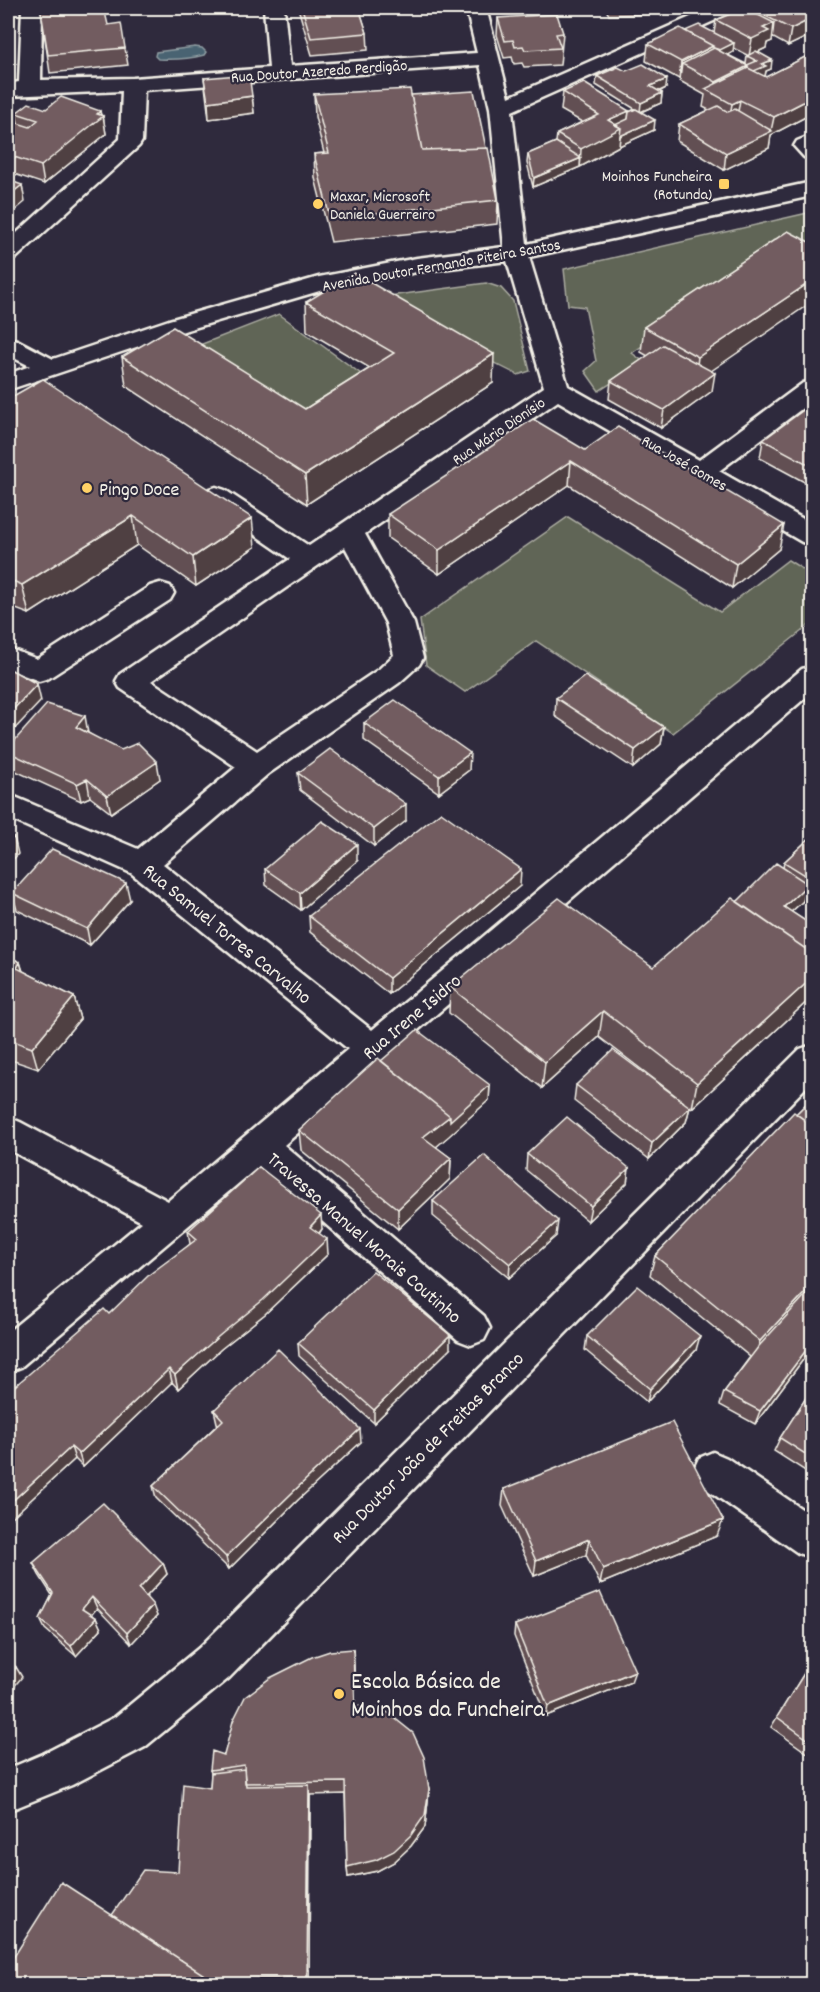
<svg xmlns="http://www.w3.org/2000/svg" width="820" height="1992" font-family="Dekko,sans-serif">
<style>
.green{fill:#616557;stroke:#aaaba0;stroke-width:1.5}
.water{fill:#4a6372;stroke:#8e9ca1;stroke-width:1.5}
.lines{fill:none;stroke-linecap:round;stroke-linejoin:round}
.minor-casing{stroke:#f4f1e8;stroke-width:5}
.minor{fill:#2f2a3d;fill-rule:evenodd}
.wall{fill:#624f53;stroke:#f4f1e8;stroke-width:1.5;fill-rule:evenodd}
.shaded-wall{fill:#504043;stroke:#f4f1e8;stroke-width:1.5}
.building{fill:#725c60;stroke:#f4f1e8;stroke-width:1.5}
.poi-dot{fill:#ffd166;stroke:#2f2a3d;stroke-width:2}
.labels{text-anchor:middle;stroke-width:4.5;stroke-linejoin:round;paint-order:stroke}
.far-street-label{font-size:16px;fill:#f4f1e8;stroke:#2f2a3d}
.far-poi-label{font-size:16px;fill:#f4f1e8;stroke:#2f2a3d;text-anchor:end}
.poi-label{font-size:20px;fill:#f4f1e8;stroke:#2f2a3d;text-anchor:start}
.street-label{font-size:20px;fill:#f4f1e8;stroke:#2f2a3d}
.near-poi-label{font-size:24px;fill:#f4f1e8;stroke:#2f2a3d;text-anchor:start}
</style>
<rect width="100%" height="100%" fill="#2f2a3d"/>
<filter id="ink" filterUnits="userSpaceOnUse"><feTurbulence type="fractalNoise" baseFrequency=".0167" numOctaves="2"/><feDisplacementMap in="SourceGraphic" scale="12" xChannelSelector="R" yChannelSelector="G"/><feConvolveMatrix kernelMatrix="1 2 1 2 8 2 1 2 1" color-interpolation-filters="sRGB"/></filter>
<g filter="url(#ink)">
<path class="green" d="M812,212V247L783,250L632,353L644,362L599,391L585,371L596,361L585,307L568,305L564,269Z
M486,283L501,288L513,301L530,371L518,375L367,299Z
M279,314L372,382L306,424L192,348Z
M568,517L720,612L788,560L812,575V623L673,733L536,641L465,692L426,665L420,620Z"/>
<path class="water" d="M195,47L202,48L206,52L204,55C189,59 173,60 158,59L155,56L156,52Z"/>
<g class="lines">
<g class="minor-casing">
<path id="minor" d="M22,8H42L41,80L133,78L269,68L264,8H284L290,66L477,53L466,8H486L509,97L711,8H737L734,12L512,111L527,244L812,182V196L529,257L568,386L699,460L803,383L812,381V401L719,471L812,524V545L802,542L558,401L365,534L414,623L423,658L419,665L399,683L268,774L163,864L372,1030L802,669L812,666V692L284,1145L484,1316L490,1328L484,1340L471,1345L458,1340L259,1166L21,1367L8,1372V1332L142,1222L8,1149V1117L20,1122L168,1201L348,1049L131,873L8,818V794L138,849L236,767L120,688L116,681L120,674L290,559L207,502L203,496L207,490L216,487L225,490L309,546L544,387L507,261L417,272L323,290L187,330L8,390V374L30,366L8,355V338L17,340L53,359L169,320L319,277L417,258L504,247L490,108L480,65L144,90L142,141L139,146L16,258L8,260V241L120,139L122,91L8,96V84L19,82ZM345,547L386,623L394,655L379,669L257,751L151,681Z
M812,135V159L804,157L794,146L797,141Z
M160,583L170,586L174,593L170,600L49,678L39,681L8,669V648L37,659L150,586Z
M812,1045V1081L229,1678L145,1747L72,1785L8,1811V1769L43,1754L115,1717L199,1648L800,1049Z
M713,1452L727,1458L812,1516V1558L798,1553L699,1484L693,1471L699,1458Z"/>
</g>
<use href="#minor" class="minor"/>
</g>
<path class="wall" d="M298,8H359L367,33L368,50L312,55Z
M605,8H678L661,14L609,15Z
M744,8H813V34L788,46L772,37V41L767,43L766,48L758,52L771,69L766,71L765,76H764L766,77L813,53V113L771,135L769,148L724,170L677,141L679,124L709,110L703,107L705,95L680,81V79H679L646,61L648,44L685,31L714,33L716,20ZM733,48L747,55L746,64L728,55L733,52Z
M41,11L108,25L125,48L128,65L50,73Z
M498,18L563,33L560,65L524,67L522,63L514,64L512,57L504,58L497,35Z
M626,71L666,88L659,92L662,93L661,103L641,112L654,130L619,146L580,167L533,187L527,163L528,154L556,142L557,134L582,122L561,110L563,92L629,111V112L635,109L596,85L597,76Z
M204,78L252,96L254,113L209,119Z
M314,94L411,95L486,148L498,200L497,224L331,242L315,178L314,154L324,153L315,117Z
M46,109L100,111L101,115L103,116L106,134L44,184L8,172V120L18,123L16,113Z
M788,231L711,371L712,391L661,428L609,399L611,381L648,356L641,352L644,327Z
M306,302L493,383L307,504L126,386L122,357L305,409L370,368L307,331Z
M8,399L255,547L196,586L137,545L29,614L8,606Z
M813,403V508L805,504L810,485L760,458L763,440Z
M585,450L779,549L732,588L569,485L439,574L388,538V514Z
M556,698L664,727L661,744L633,768L555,716Z
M364,723L469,770L439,793L364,740Z
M88,733L160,779L111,813L90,797L81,801L9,768L8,762V748Z
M298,773L406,821L374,846L300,790Z
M813,835V907L803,901L791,912L813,926V996L692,1108L690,1107L686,1122L649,1159L574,1101L576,1085L684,1102L599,1037L542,1088L449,1013L450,987L653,967L737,902L783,868L784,862Z
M357,861L301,910L266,885L265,869Z
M520,886L389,994L310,932L309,916Z
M12,893L130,900L90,945L17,910Z
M8,956L20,962L23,971L74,997L80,1019L38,1069L8,1059Z
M381,1061L490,1085L489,1100L436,1147L451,1158L450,1179L398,1229L301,1150L299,1130Z
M813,1097V1350L811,1349L755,1424L720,1405L724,1392L750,1357L650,1275L655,1256Z
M527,1154L629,1168L627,1183L588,1221L526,1170Z
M433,1201L556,1236L509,1278L433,1216Z
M322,1229L319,1234L328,1254L265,1314L221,1349L178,1389L172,1382L83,1467L75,1459L10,1519L8,1517V1392L109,1314L190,1244L188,1231Z
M587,1336L696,1350L647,1402L585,1350Z
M298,1343L450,1349L374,1423L299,1356Z
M813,1387V1476L774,1451L780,1438Z
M214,1410L361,1442L298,1500L229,1569L156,1498L153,1486L218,1424L217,1423Z
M504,1489L717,1536L600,1584L586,1555L534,1576L502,1506Z
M33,1563H163L167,1574L146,1597L157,1616L131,1644L97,1608L91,1615L96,1618L101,1629L76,1656L45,1629L40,1619L52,1595L39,1575Z
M515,1625L631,1682L546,1716L514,1636Z
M353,1649L355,1706L429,1789L428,1801L425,1827L411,1846L394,1862L377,1871L348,1877L347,1867L345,1794L310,1795L309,1984H8L178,1872L210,1788L211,1773L210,1770L224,1755Z
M813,1659V1757L771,1727Z"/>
<path class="shaded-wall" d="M661,8H678L661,14Z
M813,18V34L788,46L791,29Z
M774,23L772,41L767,43L766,48L749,56L752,39L763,28Z
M734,43L733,52L711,64H682L680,79H679L681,62L713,46Z
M772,60L771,69L766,71L765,76L746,83L747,74L762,64Z
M748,66L746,83L714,94L716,82Z
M667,79L666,88L649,96L650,86Z
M662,93L661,103L640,112L641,103Z
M252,96L254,113L209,119L208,102Z
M813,97V113L771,135L769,148L724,170L726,153L771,131L774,117Z
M740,100L737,117L729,121L732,104Z
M100,111L101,118L103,116L106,134L44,184L41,166Z
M629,111L627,128L621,131L619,146L580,167L581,149L608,120Z
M655,120L654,130L619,146L620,136Z
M581,158L580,167L533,187L534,178Z
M22,185L25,202L8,216V196Z
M813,280V301L695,382L698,357Z
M494,354L493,383L307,504L305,475Z
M715,373L712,391L661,428L664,410Z
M571,461L569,485L439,574V550Z
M133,516L137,545L29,614L22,585Z
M252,518L255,547L196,586L193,557Z
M784,525L779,549L732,588L736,564Z
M37,684L41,701L8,736V715Z
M85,716L88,733L76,727Z
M664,727L661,744L633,768L635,750Z
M470,753L469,770L439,793V776Z
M157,762L160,779L111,813L107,796Z
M87,779L90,797L81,801L77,784Z
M406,804V821L374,846V829Z
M14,837L18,854L8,865V844Z
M357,844V861L301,910L300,893Z
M521,869L520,886L389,994V978Z
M126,883L130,900L90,945L87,929Z
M808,884L803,901L779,923L784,907Z
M20,962L26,984L17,968Z
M813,977V996L692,1108L697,1083Z
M74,997L80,1019L38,1069L32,1048Z
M603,1011L599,1037L542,1088L545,1062Z
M490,1085L489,1100L449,1136L423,1158V1137Z
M690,1107L686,1122L649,1159L652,1143Z
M451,1158L450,1179L398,1229V1209Z
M629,1168L627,1183L588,1221L591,1206Z
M321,1215L322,1229L312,1242L310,1227Z
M558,1221L556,1236L509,1278L510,1264Z
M327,1239L328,1254L265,1314L221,1349L178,1389L175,1375Z
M813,1284V1296L754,1360L760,1341Z
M450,1335V1349L374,1423V1410Z
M700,1336L696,1350L647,1402L650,1389Z
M813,1341V1346L811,1349L755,1424L760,1411Z
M169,1369L172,1382L83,1467L79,1454Z
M360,1429L361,1442L298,1500L229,1569L226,1557L297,1488Z
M71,1447L75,1459L10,1519L8,1514V1505Z
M723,1520L717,1536L600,1584L603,1569Z
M589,1539L586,1555L534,1576L536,1561Z
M163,1563L167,1574L143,1600L139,1589Z
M92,1597L97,1608L87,1620L82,1609Z
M153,1605L157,1616L131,1644L127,1633Z
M96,1618L101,1629L76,1656L71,1646Z
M353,1649L354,1663L356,1720L355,1706Z
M16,1667L22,1677L8,1694V1677Z
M635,1671L631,1682L546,1716L548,1706Z
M309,1785L310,1794L309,1984L307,1978Z
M429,1789L428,1801L425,1827L411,1846L394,1862L377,1871L348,1877L347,1867Z
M209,1978L212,1984H206Z"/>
<path class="building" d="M81,8H104L108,25L121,23L125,48L48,55L41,11Z
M302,8H359L367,33L311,38Z
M744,8L774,23L763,28L769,31L752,39L716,20Z
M750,8H801L813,14V18L791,29Z
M557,14L563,33L556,34L561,48L525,50L523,46L515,47L513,40L505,41L498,18Z
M699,25L734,43L720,50L714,48H713V46L685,31Z
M680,28L713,46L681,62L648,44Z
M714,48L748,66L716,82L682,64Z
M756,51L772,60L762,64L766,66L754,71L748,68V66L747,65L757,61L747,56Z
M813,53V97L774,117L740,100L732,104L705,89L748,68L766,77Z
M643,64L667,79L650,86L662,93L641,103L597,76L618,67L626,71Z
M249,74L252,96L208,102L204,78Z
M584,83L629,111L608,120L621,128L581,149L557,134L599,115L563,92Z
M410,89L422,150L488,148L498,200L330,218L314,154L329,153L314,94Z
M474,91L486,148L422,150L411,95Z
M61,97L100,111L97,114L103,116L41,166L8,155V133L9,132H8V120L30,127L38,120L16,113L29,103L46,109Z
M718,106L728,112L735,109L772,131L726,153L679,124Z
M636,109L655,120L620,136L621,128L615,125L628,119L629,112Z
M556,142L581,158L534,178L528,154Z
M8,180L22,185L8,196Z
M788,231L813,244V280L698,357L644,327Z
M354,273L494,354L305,475L122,357L173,327L305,409L394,353L306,302Z
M663,345L715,373L664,410L611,381Z
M43,379L252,518L193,557L133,516L22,585L8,579V399Z
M813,403V467L763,440Z
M533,419L585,450L618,427L784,525L736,564L571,461L439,550L388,514Z
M8,668L37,684L8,715Z
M585,676L664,727L635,750L556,698Z
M395,700L470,753L439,776L364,723Z
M47,704L85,716L76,727L121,750L138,743L157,762L107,796L87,779L77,784L8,752V748Z
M330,749L406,804L374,829L298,773Z
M441,812L521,869L389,978L309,916Z
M322,821L357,844L300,893L265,869Z
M8,834L14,837L8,844Z
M813,835V880L784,862Z
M52,849L126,883L87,929L12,893Z
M776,863L808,884L784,907L813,926V954L737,902Z
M559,898L653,967L732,898L813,954V977L697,1083L603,1011L545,1062L450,987Z
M8,956L20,962L17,968L74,997L32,1048L8,1039Z
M417,1030L490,1085L450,1121V1116L381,1061Z
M613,1050L690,1107L652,1143L576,1085Z
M378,1058L450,1116L423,1137L451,1158L398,1209L299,1130Z
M813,1097V1126L796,1114Z
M794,1112L813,1126V1284L760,1341L655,1256Z
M567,1117L629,1168L591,1206L527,1154Z
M484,1155L558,1221L510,1264L433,1201Z
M259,1167L321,1215L310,1227L327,1239L263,1300L219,1336L175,1375L169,1369L79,1454L71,1447L8,1505V1392L104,1309L109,1314L150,1274L197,1239L188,1231Z
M373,1271L450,1335L374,1410L298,1343Z
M637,1286L700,1336L650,1389L587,1336Z
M813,1287V1341L760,1411L724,1392L759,1346Z
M278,1349L360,1429L297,1488L226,1557L153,1486L223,1420L214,1410Z
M813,1387V1459L780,1438Z
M672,1422L723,1520L603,1569L589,1539L536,1561L504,1489Z
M103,1503L163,1563L139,1589L153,1605L127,1633L92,1597L82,1609L96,1618L71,1646L40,1619L53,1593L33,1563Z
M600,1592L635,1671L548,1706L515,1625Z
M353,1649L355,1706L383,1709L413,1733L424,1757L429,1789L425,1815L411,1835L394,1851L376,1860L347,1867L345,1782L245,1783L244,1765L210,1770L212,1751L224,1755L233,1721L245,1697L270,1678L312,1657L330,1651Z
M8,1659L16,1667L8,1677Z
M813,1659V1743L777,1717Z
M244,1769L246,1786L309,1785L307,1978L234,1979L211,1982L209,1978L112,1915L143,1870L178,1872L183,1784L210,1788L211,1773Z
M61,1882L209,1978L206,1984H8V1966Z"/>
</g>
<g class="poi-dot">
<rect x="718" y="178" width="12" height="12" rx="3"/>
<circle cx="318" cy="204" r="6"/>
<circle cx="87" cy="488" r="6"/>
<circle cx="339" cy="1694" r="6"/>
</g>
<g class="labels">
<g class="far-street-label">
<text transform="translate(319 70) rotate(-4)" y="6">Rua Doutor Azeredo Perdigão</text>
<text transform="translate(441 264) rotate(-10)" y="6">Avenida Doutor Fernando Piteira Santos</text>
<text transform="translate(498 430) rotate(-34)" y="6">Rua Mário Dionísio</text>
<text transform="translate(685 462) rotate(30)" y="6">Rua José Gomes</text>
</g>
<g class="far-poi-label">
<text x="712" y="181">Moinhos Funcheira<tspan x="712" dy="18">(Rotunda)</tspan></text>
<text x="330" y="201" text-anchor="start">Maxar, Microsoft<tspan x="330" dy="18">Daniela Guerreiro</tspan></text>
</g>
<g class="poi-label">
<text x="99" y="495">Pingo Doce</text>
</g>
<g class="street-label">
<text transform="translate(228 933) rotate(39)" y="7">Rua Samuel Torres Carvalho</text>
<text transform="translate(411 1016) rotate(-40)" y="7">Rua Irene Isidro</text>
<text transform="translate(365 1237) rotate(41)" y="7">Travessa Manuel Morais Coutinho</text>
<text transform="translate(427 1447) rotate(-45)" y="7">Rua Doutor João de Freitas Branco</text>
</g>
<g class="near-poi-label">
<text x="351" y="1688">Escola Básica de<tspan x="351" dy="28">Moinhos da Funcheira</tspan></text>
</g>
</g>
<rect width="820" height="1992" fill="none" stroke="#2f2a3d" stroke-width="30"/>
<rect x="15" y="15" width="790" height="1962" fill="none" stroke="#f4f1e8" stroke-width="2" filter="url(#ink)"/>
</svg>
